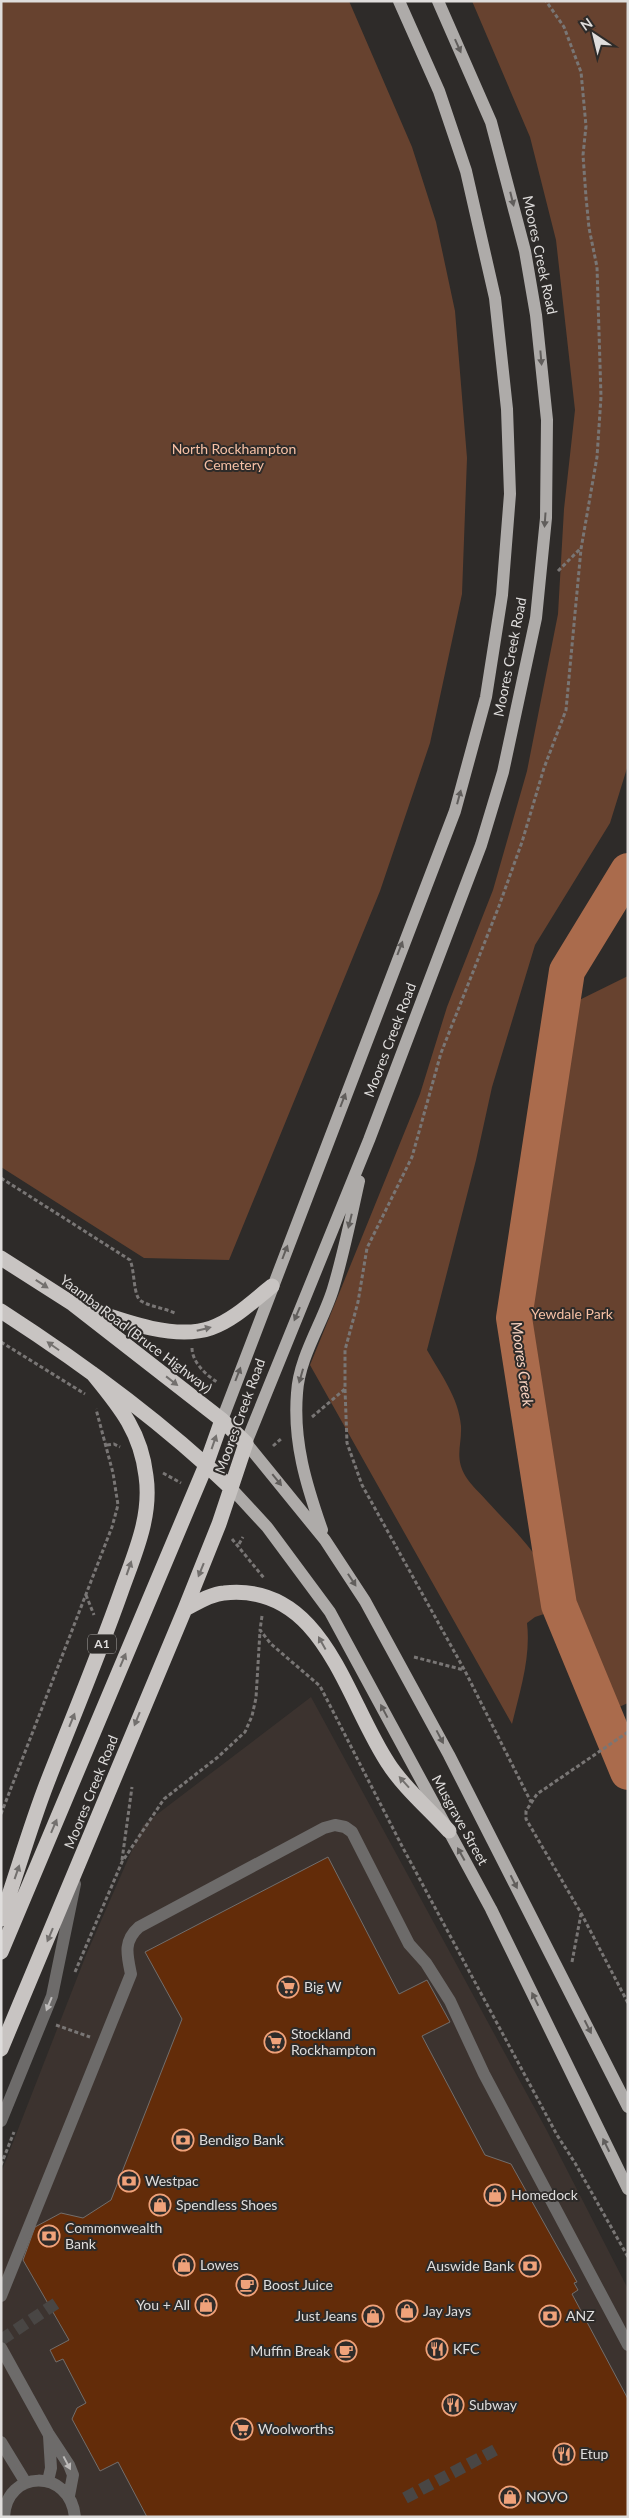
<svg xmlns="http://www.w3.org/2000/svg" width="629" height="2518" font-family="Lato,sans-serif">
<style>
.built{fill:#3c332f}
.green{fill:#67422f}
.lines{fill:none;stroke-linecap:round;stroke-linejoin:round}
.river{stroke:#aa6b4c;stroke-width:36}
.building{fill:#632c09;stroke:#726e6c}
.minor-tunnel{stroke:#494644;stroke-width:12;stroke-dasharray:12 6;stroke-linecap:butt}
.path{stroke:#797675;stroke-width:3;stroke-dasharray:4 2.5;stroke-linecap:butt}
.minor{stroke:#6d6b6a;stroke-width:12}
.major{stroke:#aeaba9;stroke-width:12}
.highway{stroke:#c8c4c2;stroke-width:15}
.oneway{fill:#615e5c}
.oneway2{fill:#73706e}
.oneway3{fill:#bdbbba}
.labels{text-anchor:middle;stroke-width:4;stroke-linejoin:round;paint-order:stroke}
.shield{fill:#2e2b29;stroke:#aaa8a6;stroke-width:1}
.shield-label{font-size:12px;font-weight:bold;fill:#dfdddc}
.street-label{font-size:14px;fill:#dfdddc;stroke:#2e2b29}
.park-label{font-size:14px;fill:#f6c0a5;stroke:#2e2b29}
.poi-label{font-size:14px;fill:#dfdddc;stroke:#2e2b29;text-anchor:start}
.water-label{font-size:15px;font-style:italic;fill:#fbd5c3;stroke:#2e2b29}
</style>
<rect width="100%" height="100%" fill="#2e2b29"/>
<path class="built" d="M311,1697L546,2129L628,2289V2517H1V2173L86,1955L143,1825Z"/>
<path class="green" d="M1,1H349L412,147L436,222L455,311L467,458L462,594L430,743L380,891L229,1260L144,1258L1,1167Z
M472,1H626L628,22V765L610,823L535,945L492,1087L476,1160L427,1350C440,1373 459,1398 461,1426C462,1446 454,1457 466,1477C471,1485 480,1493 486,1500C513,1530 556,1567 556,1610L535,1617L527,1623C531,1657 520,1691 512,1724L310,1365L420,1094L447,1007L493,890L527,771L558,614L564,509L575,410L556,240L530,137Z
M628,976V1703L603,1714L559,1605L514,1318L561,1009Z"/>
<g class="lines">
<path class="river" d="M628,871L567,971L514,1318L559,1605L628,1772"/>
</g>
<path class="building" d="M328,1857L399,1994L427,1980L450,2022L422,2036L485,2155L511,2164L577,2282L574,2283L578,2290L572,2294L628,2399V2517H147L118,2462L100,2471L72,2419L77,2408L86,2403L63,2359L56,2362L50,2350L69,2340L23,2260L35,2227L61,2213L83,2218L111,2200L182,2019L145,1952Z"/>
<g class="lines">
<path class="minor-tunnel" d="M1,2340L58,2302
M405,2498L497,2449"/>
<path class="path" d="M558,571L580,549
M1,1178L130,1260C135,1271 133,1296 141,1301C151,1307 164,1308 175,1313
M1,1342L85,1394
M192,1348C192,1362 206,1375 217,1382
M345,1389L347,1443L362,1485L465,1671L531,1802
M312,1417L345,1389V1350L358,1302L367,1248L412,1157L441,1053L499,906L522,842L544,768L566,710L581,549L597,457L601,397L597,267L589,228L586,197L583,155L586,126L581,72L564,27L546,1
M107,1445L114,1444L120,1447
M273,1446L282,1438
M163,1473L181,1483
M232,1539L264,1578
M239,1544L243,1537
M86,1595L94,1615
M262,1616L260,1630L271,1644L320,1686L403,1848L557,2135L575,2163L628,2257
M414,1657L464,1670
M628,1732L537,1794L526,1811V1819L581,1913L628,2003
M1,1814L112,1527L118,1505L113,1473L96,1409
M122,1860L132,1787
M572,1962L581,1914
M75,1972L122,1862L164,1799L218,1757L245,1732L252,1716L256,1698L260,1631
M56,2025L90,2037
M1,2165L14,2132"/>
<path class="minor" d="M1,2121L52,1996L75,1884
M1,2296L131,1974C127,1955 123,1941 139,1927L324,1828L335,1825L345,1827L352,1832L409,1944L426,1963L450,2001L484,2074L628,2345
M1,2348L48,2433L69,2465L73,2475L69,2496
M1,2442L26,2483
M48,2481L51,2468L49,2436
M4,2517C6,2469 70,2468 75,2517"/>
<path class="major" d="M438,1L491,122L525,251L536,315L547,420L546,518L536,618L503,772L481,845L369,1140L246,1443L325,1540L365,1601L449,1755L628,2107
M222,1420L455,811L486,697L502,595L510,494L507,409L495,298L466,171L439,91L399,1
M231,1488L267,1527L330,1612L491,1909L628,2189
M322,1530C306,1484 293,1442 297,1393C299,1357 323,1322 333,1289C344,1253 351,1217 359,1181"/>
<path class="highway" d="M1,1258L73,1304L222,1420L246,1443L219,1524L185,1609L1,2049
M83,1307C120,1320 174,1341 211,1328C234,1320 253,1301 272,1286
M1,1311C80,1362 163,1423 231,1488
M185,1609C197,1603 210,1594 224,1593C323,1582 345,1698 388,1763C403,1787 430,1810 449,1831
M1,1919C17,1873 30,1827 47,1783C72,1719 98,1657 121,1592C134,1555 152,1517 146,1476C141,1432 120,1407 93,1374
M1,1952L206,1465L222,1420"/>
</g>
<defs><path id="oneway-solid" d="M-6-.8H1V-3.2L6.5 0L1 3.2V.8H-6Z" transform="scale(1.25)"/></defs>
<g class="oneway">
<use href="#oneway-solid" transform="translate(458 46) rotate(66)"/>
<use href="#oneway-solid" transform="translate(512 199) rotate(76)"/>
<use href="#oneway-solid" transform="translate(541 358) rotate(85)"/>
<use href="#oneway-solid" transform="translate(545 520) rotate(94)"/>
<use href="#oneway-solid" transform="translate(459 797) rotate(-75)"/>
<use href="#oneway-solid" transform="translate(400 948) rotate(-69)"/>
<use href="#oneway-solid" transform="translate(343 1100) rotate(-69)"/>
<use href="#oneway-solid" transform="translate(350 1221) rotate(104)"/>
<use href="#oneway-solid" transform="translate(285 1252) rotate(-69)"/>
<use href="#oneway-solid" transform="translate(297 1314) rotate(113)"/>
<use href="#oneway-solid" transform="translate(238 1374) rotate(-69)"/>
<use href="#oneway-solid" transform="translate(301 1376) rotate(106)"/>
<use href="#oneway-solid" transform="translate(277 1480) rotate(51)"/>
<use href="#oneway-solid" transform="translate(352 1580) rotate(57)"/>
<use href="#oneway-solid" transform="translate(384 1711) rotate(-118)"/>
<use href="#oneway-solid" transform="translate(440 1737) rotate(62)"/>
<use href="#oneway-solid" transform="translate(461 1854) rotate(-119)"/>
<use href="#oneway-solid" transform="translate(514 1882) rotate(63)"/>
<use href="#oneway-solid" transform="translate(535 1999) rotate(-116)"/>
<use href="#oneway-solid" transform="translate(588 2027) rotate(63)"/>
<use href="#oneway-solid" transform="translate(606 2145) rotate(-116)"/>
</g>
<g class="oneway2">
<use href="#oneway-solid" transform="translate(42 1284) rotate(33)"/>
<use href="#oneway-solid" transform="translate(204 1329) rotate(-14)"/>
<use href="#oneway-solid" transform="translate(53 1346) rotate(-145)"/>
<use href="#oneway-solid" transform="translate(172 1381) rotate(38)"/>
<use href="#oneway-solid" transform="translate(214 1442) rotate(-71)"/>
<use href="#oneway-solid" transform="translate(129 1568) rotate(-71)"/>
<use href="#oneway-solid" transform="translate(201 1570) rotate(112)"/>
<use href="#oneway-solid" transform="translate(322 1643) rotate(-119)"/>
<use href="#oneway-solid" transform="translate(123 1660) rotate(-67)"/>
<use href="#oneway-solid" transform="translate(137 1719) rotate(112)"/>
<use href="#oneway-solid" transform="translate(72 1720) rotate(-68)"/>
<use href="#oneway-solid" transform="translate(404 1782) rotate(-132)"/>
<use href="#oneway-solid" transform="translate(54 1826) rotate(-67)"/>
<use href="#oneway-solid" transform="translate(17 1872) rotate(-71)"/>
<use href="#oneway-solid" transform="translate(50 1935) rotate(113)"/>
</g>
<g class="oneway3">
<use href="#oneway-solid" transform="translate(49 2004) rotate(112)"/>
<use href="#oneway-solid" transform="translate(67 2463) rotate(62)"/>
</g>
<defs>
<g id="supermarket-ring" transform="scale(1.125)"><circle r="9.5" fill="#2e2b29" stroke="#f0a27a" stroke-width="1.5"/><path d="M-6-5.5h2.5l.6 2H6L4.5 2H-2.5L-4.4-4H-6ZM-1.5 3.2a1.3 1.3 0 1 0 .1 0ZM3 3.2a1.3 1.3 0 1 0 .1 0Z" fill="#f0a27a"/></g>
<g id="bank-ring" transform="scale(1.125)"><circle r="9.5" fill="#2e2b29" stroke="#f0a27a" stroke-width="1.5"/><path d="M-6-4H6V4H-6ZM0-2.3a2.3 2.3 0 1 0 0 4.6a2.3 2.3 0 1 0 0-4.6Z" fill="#f0a27a"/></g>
<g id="shop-ring" transform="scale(1.125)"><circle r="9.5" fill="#2e2b29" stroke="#f0a27a" stroke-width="1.5"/><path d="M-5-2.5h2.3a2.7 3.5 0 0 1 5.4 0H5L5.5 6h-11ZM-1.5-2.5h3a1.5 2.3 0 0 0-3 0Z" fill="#f0a27a"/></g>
<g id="cafe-ring" transform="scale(1.125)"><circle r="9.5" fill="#2e2b29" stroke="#f0a27a" stroke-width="1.5"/><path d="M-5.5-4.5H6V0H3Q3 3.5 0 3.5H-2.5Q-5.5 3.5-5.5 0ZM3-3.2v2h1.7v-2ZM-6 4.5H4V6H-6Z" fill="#f0a27a"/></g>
<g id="restaurant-ring" transform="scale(1.125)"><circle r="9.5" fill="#2e2b29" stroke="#f0a27a" stroke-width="1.5"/><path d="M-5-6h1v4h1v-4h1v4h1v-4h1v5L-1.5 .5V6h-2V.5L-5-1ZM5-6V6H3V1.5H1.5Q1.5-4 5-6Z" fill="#f0a27a"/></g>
</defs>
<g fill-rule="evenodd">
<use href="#supermarket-ring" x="288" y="1987"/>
<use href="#supermarket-ring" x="275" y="2042"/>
<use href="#bank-ring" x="183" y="2140"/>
<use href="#bank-ring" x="129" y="2181"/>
<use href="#shop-ring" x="495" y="2195"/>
<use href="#shop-ring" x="160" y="2205"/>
<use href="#bank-ring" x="49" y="2236"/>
<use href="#shop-ring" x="184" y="2265"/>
<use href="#bank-ring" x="530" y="2266"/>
<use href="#cafe-ring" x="247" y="2285"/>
<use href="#shop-ring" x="206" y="2305"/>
<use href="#shop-ring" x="407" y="2311"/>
<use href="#shop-ring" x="373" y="2316"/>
<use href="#bank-ring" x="550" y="2316"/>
<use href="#restaurant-ring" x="437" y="2349"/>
<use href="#cafe-ring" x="346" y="2351"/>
<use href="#restaurant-ring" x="453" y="2405"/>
<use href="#supermarket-ring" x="242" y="2429"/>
<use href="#restaurant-ring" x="564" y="2454"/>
<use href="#shop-ring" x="510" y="2497"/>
</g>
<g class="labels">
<rect class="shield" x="88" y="1634.5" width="28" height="19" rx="4"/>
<g class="shield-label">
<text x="102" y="1648">A1</text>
</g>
<g class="street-label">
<text transform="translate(540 255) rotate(78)" y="5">Moores Creek Road</text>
<text transform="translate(510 657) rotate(-79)" y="5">Moores Creek Road</text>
<text transform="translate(390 1040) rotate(-69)" y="5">Moores Creek Road</text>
<text transform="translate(136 1334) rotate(37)" y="5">Yaamba Road (Bruce Highway)</text>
<text transform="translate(240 1416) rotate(-70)" y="5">Moores Creek Road</text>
<text transform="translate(91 1792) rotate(-68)" y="5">Moores Creek Road</text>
<text transform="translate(460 1820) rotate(61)" y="5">Musgrave Street</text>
</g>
<g class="park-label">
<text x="234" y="454">North Rockhampton<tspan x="234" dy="16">Cemetery</tspan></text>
<text x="572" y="1319">Yewdale Park</text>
</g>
<g class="poi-label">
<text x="304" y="1992">Big W</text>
<text x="291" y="2039">Stockland<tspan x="291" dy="16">Rockhampton</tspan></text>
<text x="199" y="2145">Bendigo Bank</text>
<text x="145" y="2186">Westpac</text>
<text x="511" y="2200">Homedock</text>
<text x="176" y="2210">Spendless Shoes</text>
<text x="65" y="2233">Commonwealth<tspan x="65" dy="16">Bank</tspan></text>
<text x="200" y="2270">Lowes</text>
<text x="514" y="2271" text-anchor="end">Auswide Bank</text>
<text x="263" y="2290">Boost Juice</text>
<text x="190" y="2310" text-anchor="end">You + All</text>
<text x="423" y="2316">Jay Jays</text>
<text x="357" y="2321" text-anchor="end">Just Jeans</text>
<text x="566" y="2321">ANZ</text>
<text x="453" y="2354">KFC</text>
<text x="330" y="2356" text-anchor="end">Muffin Break</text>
<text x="469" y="2410">Subway</text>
<text x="258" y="2434">Woolworths</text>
<text x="580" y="2459">Etup</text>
<text x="526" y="2502">NOVO</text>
</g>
<g class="water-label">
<text transform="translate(522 1364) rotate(82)" y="5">Moores Creek</text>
</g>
</g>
<rect width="629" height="2518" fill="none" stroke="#dfdddc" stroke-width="5"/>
<g transform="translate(594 35) rotate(325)" stroke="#2e2b29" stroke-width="4" paint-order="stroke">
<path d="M0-4L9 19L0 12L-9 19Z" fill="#dfdddc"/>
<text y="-8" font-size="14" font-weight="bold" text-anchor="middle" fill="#dfdddc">N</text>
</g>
</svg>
